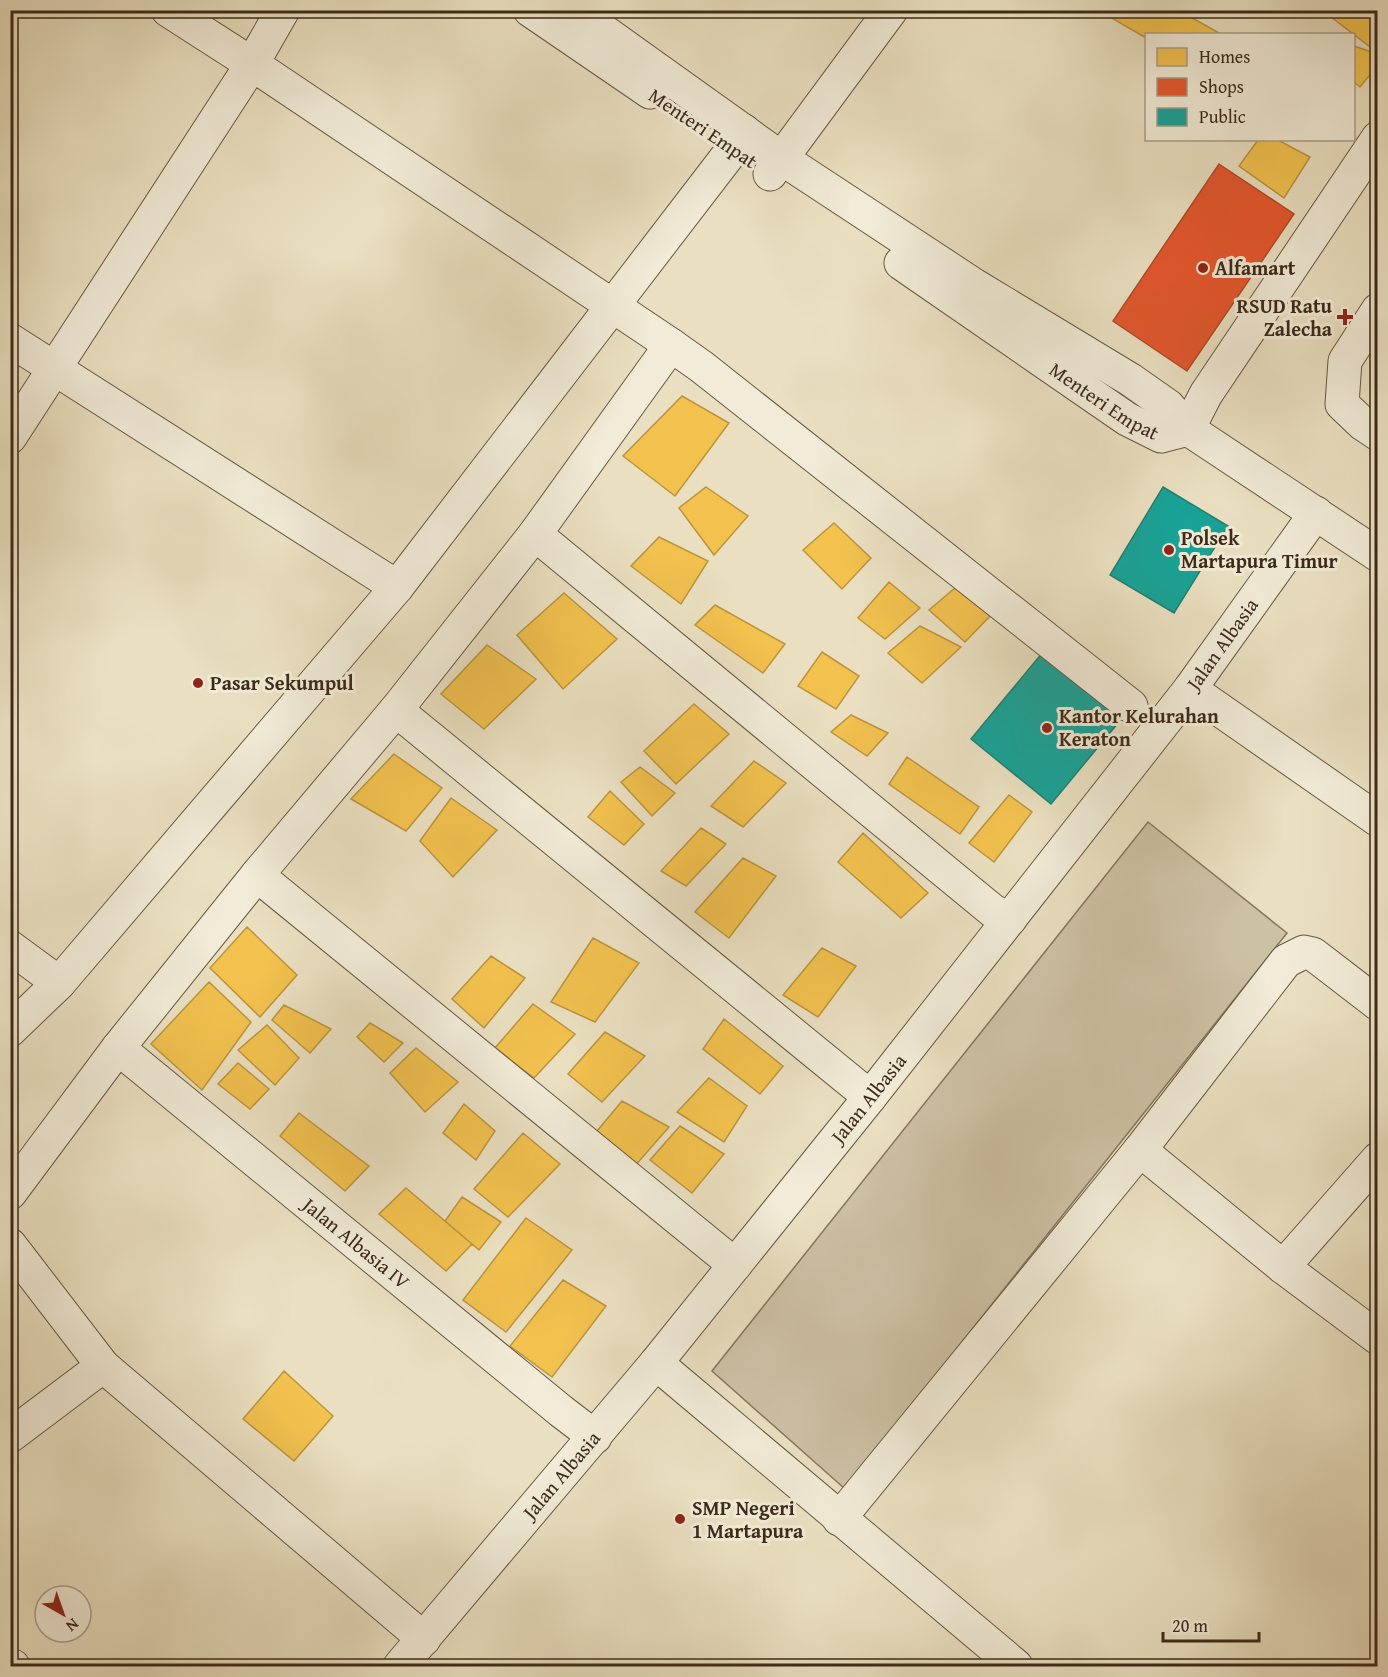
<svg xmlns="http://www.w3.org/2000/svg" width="1388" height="1677" font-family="'Gentium Book Plus',serif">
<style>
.green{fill:#cdc1a4;stroke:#85765e;stroke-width:1.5}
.homes{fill:#f2c14e;stroke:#bc943e;stroke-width:1.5}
.shops{fill:#e4572e;stroke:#b24a28;stroke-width:1.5}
.public{fill:#17a398;stroke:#227f72;stroke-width:1.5}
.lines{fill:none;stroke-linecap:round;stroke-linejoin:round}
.minor-casing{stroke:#685843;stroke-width:35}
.minor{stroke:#f1ebd7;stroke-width:33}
.poi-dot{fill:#8f2418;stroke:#f1ebd7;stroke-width:2}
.labels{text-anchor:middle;stroke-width:6;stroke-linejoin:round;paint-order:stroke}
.street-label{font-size:20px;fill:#3d2a19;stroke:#f1ebd7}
.poi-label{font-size:20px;font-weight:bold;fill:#3d2a19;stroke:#f1ebd7;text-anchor:start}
</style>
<rect width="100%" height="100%" fill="#eae0c1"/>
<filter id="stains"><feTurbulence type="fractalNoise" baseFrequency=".00333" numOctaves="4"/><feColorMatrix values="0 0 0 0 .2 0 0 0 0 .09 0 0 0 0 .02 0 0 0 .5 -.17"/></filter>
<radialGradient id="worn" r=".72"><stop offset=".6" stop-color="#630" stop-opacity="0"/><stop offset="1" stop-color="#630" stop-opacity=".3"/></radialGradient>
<path class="green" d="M1148,822L1287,933L845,1489L712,1371Z"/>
<path class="homes" d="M1104,10H1178L1221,34H1146V38L1103,13Z
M1322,10L1378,11V53Z
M1354,46L1378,54V65L1360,87L1354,82Z
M1258,140H1278L1310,157L1284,198L1239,166Z
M682,396L729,423L675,496L623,456Z
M706,487L748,516L714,555L679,508Z
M834,523L871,558L842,589L803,550Z
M659,537L708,561L681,604L631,566Z
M889,582L920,608L885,639L858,618Z
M955,588L992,614L965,642L929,610Z
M564,593L617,639L563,689L517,635Z
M715,605L785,644L763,673L695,625Z
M920,626L961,647L922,683L888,653Z
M487,645L536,679L484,729L441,694Z
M822,652L859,676L836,709L798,686Z
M694,704L729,734L676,784L644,751Z
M851,715L888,733L867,756L831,732Z
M394,754L442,788L406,831L351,799Z
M907,757L979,807L960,834L889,784Z
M754,761L786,783L743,827L711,806Z
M640,767L675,793L652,816L621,782Z
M610,791L644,824L624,845L588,817Z
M1009,795L1032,812L994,862L969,843Z
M451,798L497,830L453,877L420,841Z
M701,828L726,844L686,886L661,871Z
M863,833L928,893L901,918L838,862Z
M743,858L776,876L729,938L695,912Z
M247,927L297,975L260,1017L210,968Z
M593,938L639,963L595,1022L551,1002Z
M822,948L856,966L818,1017L783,995Z
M491,956L525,978L484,1028L452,999Z
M209,982L251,1022L202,1090L151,1044Z
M533,1004L575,1034L534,1078L495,1048Z
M284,1005L331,1029L310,1053L272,1020Z
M724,1019L783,1066L760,1094L703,1049Z
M370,1023L403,1043L384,1062L357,1037Z
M267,1025L299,1058L275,1085L238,1050Z
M605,1032L645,1056L602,1102L568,1074Z
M416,1048L458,1082L425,1112L390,1073Z
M238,1063L269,1089L250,1109L218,1084Z
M709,1078L747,1106L724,1142L677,1112Z
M622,1101L669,1127L634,1167L597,1131Z
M464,1104L495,1131L476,1160L443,1133Z
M299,1113L369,1166L345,1191L280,1136Z
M680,1126L724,1154L692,1193L650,1160Z
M523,1133L560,1164L508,1217L474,1189Z
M406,1188L472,1244L446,1271L379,1214Z
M462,1197L501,1222L479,1250L445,1221Z
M526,1218L572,1250L506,1332L463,1300Z
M563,1280L606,1306L552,1377L510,1346Z
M284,1371L333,1416L294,1461L243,1419Z"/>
<path class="shops" d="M1219,164L1294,214L1187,371L1113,321Z"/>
<path class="public" d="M1163,487L1228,526L1174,613L1110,575Z
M1043,652L1123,717L1051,804L971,739Z"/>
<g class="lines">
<g class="minor-casing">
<g id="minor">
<path d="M168,10L252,64L671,345"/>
<path d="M530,10L650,92"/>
<path d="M574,10L781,158L974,285L1131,380L1168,406L1188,429L1378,555"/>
<path d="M770,174L891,10"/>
<path id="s1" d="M901,263L1127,419L1161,436L1188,429"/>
<path d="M1378,310L1345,361L1342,404L1363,424L1378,434"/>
<path d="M10,340L397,587"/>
<path d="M1188,429L1206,394L1378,138"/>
<path d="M10,437L252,64L283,10"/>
<path d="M535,534L993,911L1010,919"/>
<path d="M1190,689L1378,820"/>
<path d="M396,710L870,1097"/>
<path d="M257,875L735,1265"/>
<path d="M10,947L59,983"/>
<path d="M10,1030L59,983L397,587L733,149L744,131"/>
<path id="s2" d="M118,1048L561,1411L595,1437"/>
<path d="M1140,1150L1283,1267L1378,1338"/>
<path d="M10,1193L118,1048L257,875L396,710L535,534L671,345L702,367L1131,706"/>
<path d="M10,1245L103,1366L424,1639"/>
<path d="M1283,1267L1378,1159"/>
<path d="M656,1363L1016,1666"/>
<path d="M10,1436L103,1366"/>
<path d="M839,1519L1140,1150L1286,961L1304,952L1313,954L1378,1004"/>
<path d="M10,1665L13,1666"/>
<path id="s3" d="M400,1666L656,1363L870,1097L1190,689L1316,513"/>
</g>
</g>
<use href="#minor" class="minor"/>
</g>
<g class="poi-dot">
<circle cx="1203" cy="268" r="6"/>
<path d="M1342 308h6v6h6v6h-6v6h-6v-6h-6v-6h6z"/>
<circle cx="1169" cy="550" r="6"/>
<circle cx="198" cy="683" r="6"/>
<circle cx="1047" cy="728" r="6"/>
<circle cx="680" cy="1519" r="6"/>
</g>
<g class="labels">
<g class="street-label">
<text transform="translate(703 128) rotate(34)" y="7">Menteri Empat</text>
<text dy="7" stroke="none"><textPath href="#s1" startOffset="246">Menteri Empat</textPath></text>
<text dy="7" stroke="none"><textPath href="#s3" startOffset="1312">Jalan Albasia</textPath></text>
<text dy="7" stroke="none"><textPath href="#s3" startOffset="736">Jalan Albasia</textPath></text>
<text dy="7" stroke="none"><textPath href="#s2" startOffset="308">Jalan Albasia IV</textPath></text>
<text dy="7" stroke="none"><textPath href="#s3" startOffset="250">Jalan Albasia</textPath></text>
</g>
<g class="poi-label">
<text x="1215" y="275">Alfamart</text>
<text x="1332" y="313" text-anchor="end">RSUD Ratu<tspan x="1332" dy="23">Zalecha</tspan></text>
<text x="1181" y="545">Polsek<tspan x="1181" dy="23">Martapura Timur</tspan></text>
<text x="210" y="690">Pasar Sekumpul</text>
<text x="1059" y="723">Kantor Kelurahan<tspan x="1059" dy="23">Keraton</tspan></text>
<text x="692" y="1515">SMP Negeri<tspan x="692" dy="23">1 Martapura</tspan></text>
</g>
</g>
<rect width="1388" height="1677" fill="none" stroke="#eae0c1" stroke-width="36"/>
<rect x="12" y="12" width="1364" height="1653" fill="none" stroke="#3d2a19" stroke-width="3"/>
<rect x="18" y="18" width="1352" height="1641" fill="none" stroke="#3d2a19" stroke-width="1.5"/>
<rect x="1145" y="33" width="210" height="108" fill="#f1ebd7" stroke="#a99e8b" stroke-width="1.5"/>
<rect x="1157" y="48" width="30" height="18" fill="#f2c14e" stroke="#a99e8b" stroke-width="1.5"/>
<text x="1199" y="63" font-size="18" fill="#3d2a19">Homes</text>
<rect x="1157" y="78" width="30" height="18" fill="#e4572e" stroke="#a99e8b" stroke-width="1.5"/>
<text x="1199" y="93" font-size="18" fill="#3d2a19">Shops</text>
<rect x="1157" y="108" width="30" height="18" fill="#17a398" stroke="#a99e8b" stroke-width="1.5"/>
<text x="1199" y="123" font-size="18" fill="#3d2a19">Public</text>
<g transform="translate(63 1614) rotate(140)"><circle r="28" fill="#f1ebd7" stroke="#a99e8b" stroke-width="1.5"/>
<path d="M0-4.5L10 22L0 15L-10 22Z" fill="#8f2418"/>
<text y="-9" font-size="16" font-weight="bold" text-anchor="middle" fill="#3d2a19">N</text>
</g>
<path d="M1163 1632v9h96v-9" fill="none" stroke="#3d2a19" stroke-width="3"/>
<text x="1172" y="1632" font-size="18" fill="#3d2a19" stroke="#f1ebd7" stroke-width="4.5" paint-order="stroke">20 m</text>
<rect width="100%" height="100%" filter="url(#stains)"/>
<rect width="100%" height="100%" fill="url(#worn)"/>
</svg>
